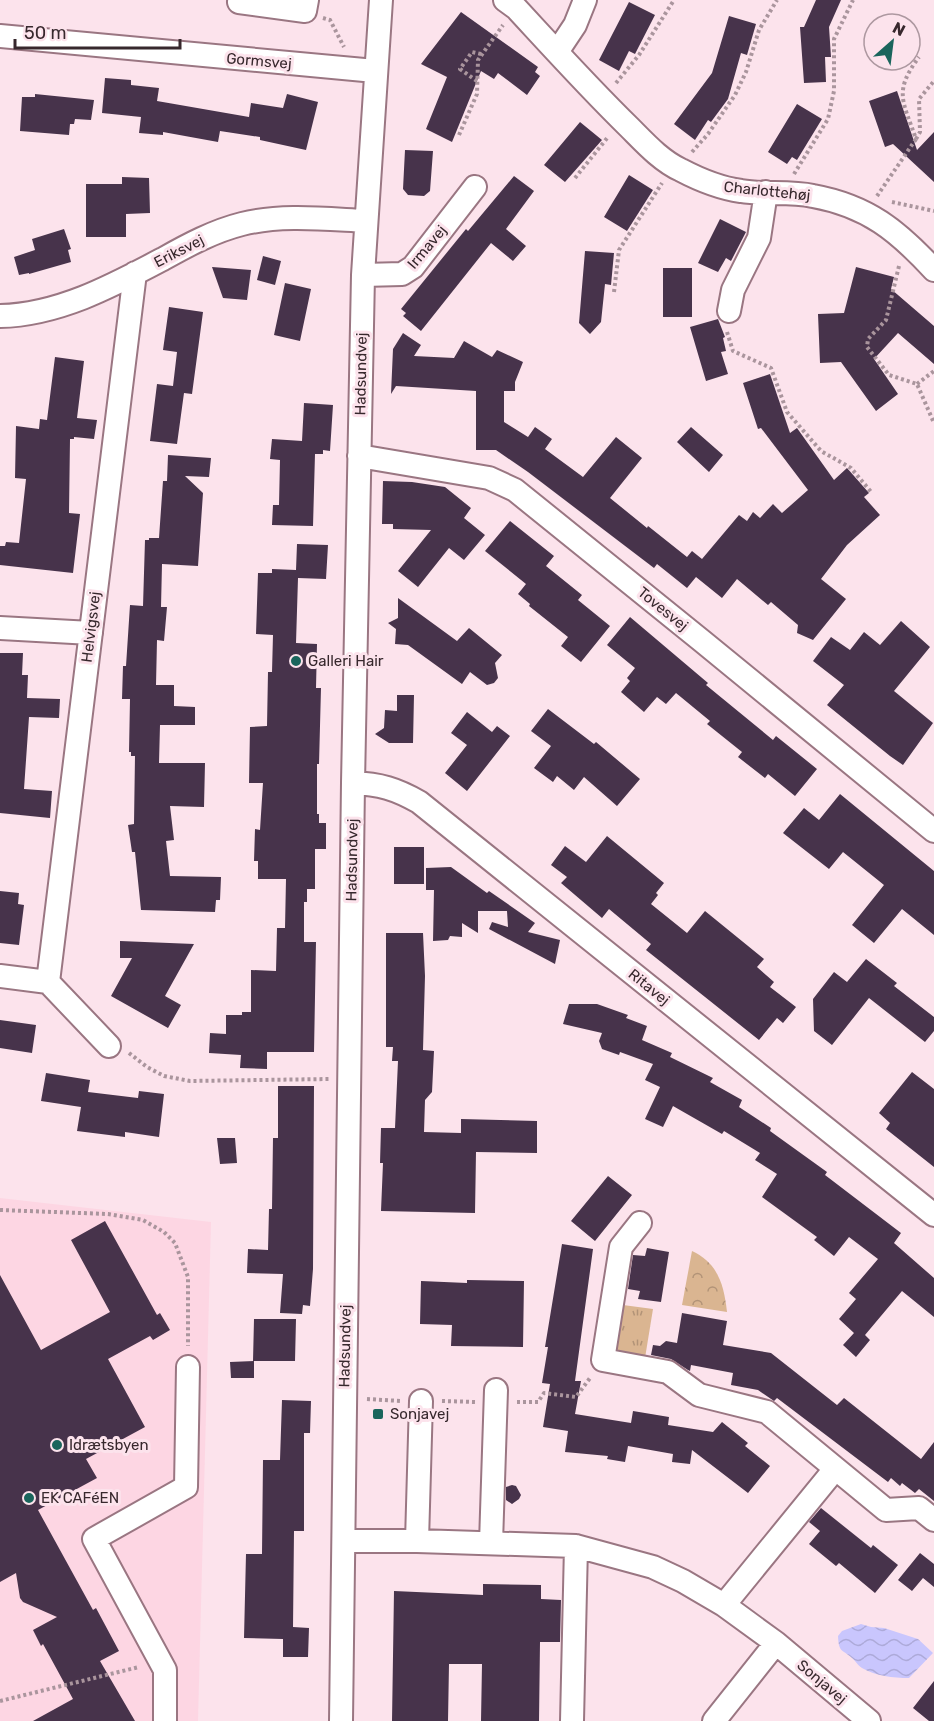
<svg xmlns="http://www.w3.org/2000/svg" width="934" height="1721" font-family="Rubik,sans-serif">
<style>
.built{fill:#fdd6e3}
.grass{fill:url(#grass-tufts)}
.forest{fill:url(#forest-crowns)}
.water{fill:url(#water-waves)}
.building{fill:#47334b}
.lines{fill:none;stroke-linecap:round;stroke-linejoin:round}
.minor-casing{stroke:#9a7682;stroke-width:26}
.path{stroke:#aa959d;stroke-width:4;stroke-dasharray:3 3;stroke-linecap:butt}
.minor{stroke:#fff;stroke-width:22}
.poi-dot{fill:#1a655c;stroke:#fce3ec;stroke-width:2}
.labels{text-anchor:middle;stroke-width:6;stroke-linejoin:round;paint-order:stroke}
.street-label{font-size:15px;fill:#37282d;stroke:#fce3ec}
.poi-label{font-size:15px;fill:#37282d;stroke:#fce3ec;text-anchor:start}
</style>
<defs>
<pattern id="grass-tufts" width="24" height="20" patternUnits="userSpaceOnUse" patternTransform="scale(1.5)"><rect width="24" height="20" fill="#dab591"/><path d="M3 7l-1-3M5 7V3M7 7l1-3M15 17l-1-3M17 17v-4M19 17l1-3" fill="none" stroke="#b29377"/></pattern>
<pattern id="forest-crowns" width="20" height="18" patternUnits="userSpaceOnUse" patternTransform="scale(1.5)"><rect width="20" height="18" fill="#dab591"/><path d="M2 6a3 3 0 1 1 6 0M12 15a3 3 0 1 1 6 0" fill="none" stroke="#b29377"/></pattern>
<pattern id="water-waves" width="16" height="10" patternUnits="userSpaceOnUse" patternTransform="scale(1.5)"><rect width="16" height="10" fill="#c9c6fd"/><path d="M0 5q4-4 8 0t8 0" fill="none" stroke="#adaad9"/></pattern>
</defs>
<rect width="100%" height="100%" fill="#fce3ec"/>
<path class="built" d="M0,1198L211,1222L198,1721H0Z"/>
<path class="grass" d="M623,1305L653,1309L645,1358L614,1353Z"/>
<path class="forest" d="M692,1251C718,1263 724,1285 727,1312L682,1305Z"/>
<path class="water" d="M861,1624L871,1627L884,1628L918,1639L933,1653L909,1678C893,1678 876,1676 862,1668C857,1665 856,1661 852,1658C841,1648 839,1653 838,1636L842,1631Z"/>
<path class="building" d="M816,0H841L829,27L831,57H825L826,82L804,83L800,27H804Z
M629,2L655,15L635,54L629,51L619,71L599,60Z
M461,12L538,67L535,72L540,76L527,95L498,73L494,79L481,71L452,142L426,129L447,77L421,64Z
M729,16L756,24L747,55L741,53L728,99L711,122L708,120L695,140L674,124L712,73Z
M105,78L131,80V85L159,88L157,101L249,117L251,103L283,108L287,94L318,102L306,150L260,140V137L220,131L218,142L163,132V135L139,133L141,117L102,113Z
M897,91L917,150L934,132V182L893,144L885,147L869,101Z
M35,94L94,100L91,120L75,119L74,124H70L69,135L20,131L22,97H35Z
M797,104L822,119L797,160L792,157L787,164L768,152Z
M580,122L602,140L565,182L544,165Z
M405,150L433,151L430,191L424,196L408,195L403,189Z
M629,175L653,190L627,231L604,217Z
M514,176L534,191L506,229L526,246L513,261L491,243L421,331L403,316L406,313L401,309L466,229L468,231Z
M122,177L149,178L150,213L126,214V237H86V184H122Z
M720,219L746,232L731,261L726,258L718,272L698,263Z
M64,229L71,249L68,250L71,262L29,274V273L19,275L14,257L35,250L32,239Z
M585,251L614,253L611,285L605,284L601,322L590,334L579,323Z
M263,256L281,261L275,285L257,280Z
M212,267L251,270L247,300L223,298Z
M856,267L894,277L891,289L934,326V364L898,333L874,359L898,394L876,411L841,362L820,363L818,314L844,313Z
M663,268H692V317H663Z
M285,283L311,289L300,341L274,335Z
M169,307L203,312L192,394L184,393L177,444L150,441L157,384L173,386L177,352L163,350Z
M718,319L725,337L723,338L726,351L721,352L728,374L706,381L690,327Z
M403,333L421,345L414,356L454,358L464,341L492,357L497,350L523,362L515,382V391H504V422L528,437L535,427L552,439L545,449L583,477L616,437L642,458L610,498L647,528L648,526L687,557L692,551L702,559L739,515L747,521L753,512L760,518L773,504L782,513L808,490L761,428L758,429L743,383L770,374L790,433L797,428L834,480L847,468L869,493L864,497L880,515L847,545L821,579L846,599L813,640L797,633L798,625L771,602L768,605L737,579L722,598L696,577L687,588L657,564L654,568L528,472L496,450H476V391L396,386L391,394L393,349Z
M55,357L84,361L77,418L97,420L94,439L74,437V439H70L69,513L80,514L73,573L0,565V546H5L6,542L19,543L26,479L15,478L16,426L39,429L40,419L47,420Z
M304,403L333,405L330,451L323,450V454H315L313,526L272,525L273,505H279L280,460L270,459L272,439L302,441Z
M691,427L723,455L709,472L677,442Z
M168,455L211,458L209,477L185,476L203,493L198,566L162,564L161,607H167L164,641L157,640L156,685H174V706L195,707V725H160L159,763H205L204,807L170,806L174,840L166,841L170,876L221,877L220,900H216L215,912L141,910L135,852H132L128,825L134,824L135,756H131V752H129L130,699H122L123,666H126L130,605L143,606L145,540H149V538H159L163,481H167Z
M383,481L412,482L445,487L471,508L464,518L485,535L464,560L449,548L418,587L398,571L431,530L393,529V524H382Z
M510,521L554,556L546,566L582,595L578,600L610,626L581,662L561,646L568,637L529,606L530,604L518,594L526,584L485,551Z
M297,544L328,545L326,579L298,578L296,643L317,644L316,688H321L319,764H317V814H319V823H326V849H315V889H307V902H304V942H316L314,1052H267V1069L240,1068L241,1055L209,1053L210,1033L226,1034V1015H242V1012H251V970L276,971L277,928H285L286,879H258V861H254L255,829L260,830L263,783H249L250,727L267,726L268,672H272L273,635L256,634L258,573H272V569L296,570Z
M398,598L457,641L469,628L502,655L495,663L498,678L494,683L487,685L470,672L462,684L408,645L395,644L396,629L388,623L398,618Z
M630,617L708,683L706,685L773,740L776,736L817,769L795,796L768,774L765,778L738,757L742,752L707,724L710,721L676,693L666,704L657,697L644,712L621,692L630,681L627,678L635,668L607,645Z
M901,621L930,647L894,691L933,723L903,765L890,756L827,705L844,685L813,661L831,637L850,650L864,632L880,645Z
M0,653H23L22,675H28L27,698L60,699L59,718L29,717L24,789L52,791L50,818L0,813Z
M397,695H414L413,743H389L375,734L384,728L385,710L397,711Z
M548,709L594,744L596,742L640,779L617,806L584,777L574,790L557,776L553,782L534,768L551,746L531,731Z
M467,712L492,732L497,726L510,736L467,791L445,773L467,745L451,733Z
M840,794L934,871V935L902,909L874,943L852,925L884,885L843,852L829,869L783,833L804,808L819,820Z
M607,836L664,883L656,893L658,895L651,904L687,933L705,911L764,959L757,967L774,982L770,987L796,1007L783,1023L777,1018L759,1040L646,950L651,944L609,909L602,918L561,883L567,877L551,865L565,846L586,862Z
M394,847H424V884H394Z
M451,867L487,893L489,891L535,923L528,932L560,940L555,964L489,929L492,922L508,927L507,911H478V933L462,923V937L450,936L448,940L433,941L434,890H426V868Z
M0,891L19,893L18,904L24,905L19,945L0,943Z
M386,933H423L425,976L423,1050L434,1051L432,1092L425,1100L424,1132L461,1133V1119L537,1121V1153L476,1152L475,1213L381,1211L383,1163H380L381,1128H395L398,1061H392L393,1047H386Z
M120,941L194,944L165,996L181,1005L168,1028L111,996L132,958H120Z
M866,959L897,983L894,986L934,1017V1031L925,1042L869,998L832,1045L814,1031L813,999L834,972L847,982Z
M569,1004H597L628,1015L626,1018L647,1026L642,1040L672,1053L670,1057L713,1078L710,1082L742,1100L739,1107L771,1128L770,1131L827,1172L825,1175L901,1233L894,1243L934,1278V1317L902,1291L865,1335L870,1340L856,1357L843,1345L854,1333L839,1319L856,1299L849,1293L878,1259L849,1237L834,1256L814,1240L817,1237L762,1197L777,1174L755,1160L760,1153L724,1131L722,1134L673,1106L663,1127L645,1119L660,1087L645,1080L653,1064L620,1052L619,1055L602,1049L599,1041L602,1033L563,1024Z
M0,1020L36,1025L32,1053L0,1048Z
M912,1072L934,1089V1167L886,1129L890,1123L879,1113Z
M46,1073L90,1080L88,1092L138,1098L139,1091L164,1094L159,1137L125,1132V1137L77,1131L81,1107L41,1101Z
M278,1086H314L313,1269L310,1306L303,1305L302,1314L280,1313L283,1274L247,1273L248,1249L268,1250L269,1209H272L273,1138H278Z
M217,1138H235L237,1163L220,1164Z
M608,1176L632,1195L595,1241L571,1221Z
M105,1221L157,1315L160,1313L170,1330L153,1340L150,1336L108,1359L145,1427L86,1459L97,1478L38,1510L93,1610L96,1608L119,1651L100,1661L135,1721H33L73,1699L43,1644L41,1646L33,1630L57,1617L23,1602L20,1598L16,1573L0,1582V1275L41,1350L110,1312L71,1240Z
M562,1244L593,1249L575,1381H581L575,1414L631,1423L633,1411L669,1417L668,1425L713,1432L722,1422L748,1443L745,1446L770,1466L748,1493L692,1450L690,1464L672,1462L673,1454L628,1446L625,1462L607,1459L608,1456L565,1452L568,1431L543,1427L550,1384L542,1383L548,1347H545Z
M647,1248L669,1252L661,1302L638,1299L640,1291L628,1289L633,1255L645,1256Z
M467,1280L524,1281L523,1347L451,1346L452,1325L420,1324L421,1281L467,1283Z
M682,1313L727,1321L723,1345L771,1353L837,1405L844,1398L921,1459L934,1442V1501L919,1489L915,1493L902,1483L900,1486L891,1478L888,1482L777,1398L774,1401L758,1390L731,1385L733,1373L691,1365L690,1371L688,1370L671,1359L651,1355L653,1345L660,1346L666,1341L677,1343Z
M254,1319H296L295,1361H253Z
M254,1361V1378H231L230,1362Z
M282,1400L311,1401L310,1433H304V1531H294L293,1627L309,1628L308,1657H283V1639L244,1638L246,1554H262L263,1460H280Z
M512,1485L516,1486L521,1495L519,1499L512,1504L506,1500V1487Z
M821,1508L871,1548L873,1545L898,1565L875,1593L839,1563L836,1566L809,1544L820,1531L809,1522Z
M920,1553L934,1564V1587L923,1578L912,1591L898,1580Z
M483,1584L541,1585V1599L561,1600L560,1642H540L539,1721H481L482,1664H449L448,1721H392L394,1591L483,1595Z
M934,1681V1721H929L913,1708Z"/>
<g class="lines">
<g class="minor-casing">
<path id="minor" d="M240,0L239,2L305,11L307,0
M505,0L516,8C553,48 590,89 629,127C644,142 661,161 681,170C700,180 719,188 741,191C764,195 789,191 813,196C868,206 898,231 934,270
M0,36L375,71
M557,52L575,25L585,0
M363,275L402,274L413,267L475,187
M729,311L733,290L759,238L766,192
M0,316C58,315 112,286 163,259C188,245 214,231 242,224C282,214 325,219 365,221
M359,456L489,478L515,490L702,641L934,831
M0,628L91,633
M353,783C380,784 396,789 419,802L934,1215
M0,976L48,982L109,1046
M48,982L135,273
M640,1223L621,1247L603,1360L668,1372L699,1395L767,1412L886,1510L919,1508L934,1520
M344,1541H417L576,1546L653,1567L683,1581L724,1605L776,1643L869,1721
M417,1541L421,1401
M491,1543L496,1390
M724,1605L835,1469
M165,1721V1670L94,1539L186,1487L188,1367
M341,1721L353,783L363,275L381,0
M572,1721L576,1546
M714,1721L776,1643"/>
</g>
<path class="path" d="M323,18L330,20L344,47
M477,81L460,69L472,52L481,54
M616,83L639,55L674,0
M459,135L477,94L478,60L503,25
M916,139L920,132L919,99L934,81
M692,152L708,134L735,95L746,72L759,30L777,0
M794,174L828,119L834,91V39L853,0
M575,178L608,137
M877,196L916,139C903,101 893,92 919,57
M892,202L934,211
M899,266L886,320L868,339L867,347L889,375L917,384L934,423
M614,292L619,250L662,183
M727,332L733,351L771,368L787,412L821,451L851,468L872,493
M917,384L934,371
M129,1053L147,1067L164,1076L190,1081L330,1079
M0,1210L108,1214L143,1220L164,1232L175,1243L188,1277V1346
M367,1399L401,1401
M442,1401L476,1402
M517,1402H538L544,1393L576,1397L590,1378
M0,1701L139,1667"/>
<use href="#minor" class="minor"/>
</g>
<g class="poi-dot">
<circle cx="296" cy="661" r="6"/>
<rect x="372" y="1408" width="12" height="12" rx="3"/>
<circle cx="57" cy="1445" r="6"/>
<circle cx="29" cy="1498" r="6"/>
</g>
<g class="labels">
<g class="street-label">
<text transform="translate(259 61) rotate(5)" y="5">Gormsvej</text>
<text transform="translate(767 191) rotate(6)" y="5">Charlottehøj</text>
<text transform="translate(427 247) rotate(-50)" y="5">Irmavej</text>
<text transform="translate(179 251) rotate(-27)" y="5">Eriksvej</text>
<text transform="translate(361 374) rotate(-89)" y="5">Hadsundvej</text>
<text transform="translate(663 609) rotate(39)" y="5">Tovesvej</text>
<text transform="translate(91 627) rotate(-83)" y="5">Helvigsvej</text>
<text transform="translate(352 860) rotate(-89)" y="5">Hadsundvej</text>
<text transform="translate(649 987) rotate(39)" y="5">Ritavej</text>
<text transform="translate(345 1346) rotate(-89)" y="5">Hadsundvej</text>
<text transform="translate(822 1682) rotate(40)" y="5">Sonjavej</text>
</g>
<g class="poi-label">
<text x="308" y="666">Galleri Hair</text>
<text x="390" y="1419">Sonjavej</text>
<text x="69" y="1450">Idrætsbyen</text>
<text x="41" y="1503">EK CAFéEN</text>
</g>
</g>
<g transform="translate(892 42) rotate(28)"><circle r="28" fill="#fce3ec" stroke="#ad98a0" stroke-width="1.5"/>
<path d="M0-4.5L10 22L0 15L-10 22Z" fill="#1a655c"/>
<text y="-9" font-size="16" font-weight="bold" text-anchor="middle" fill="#37282d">N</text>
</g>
<path d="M15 39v9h165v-9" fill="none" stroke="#37282d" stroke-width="3"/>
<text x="24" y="39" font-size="18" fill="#37282d" stroke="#fce3ec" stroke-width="4.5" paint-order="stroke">50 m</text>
</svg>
